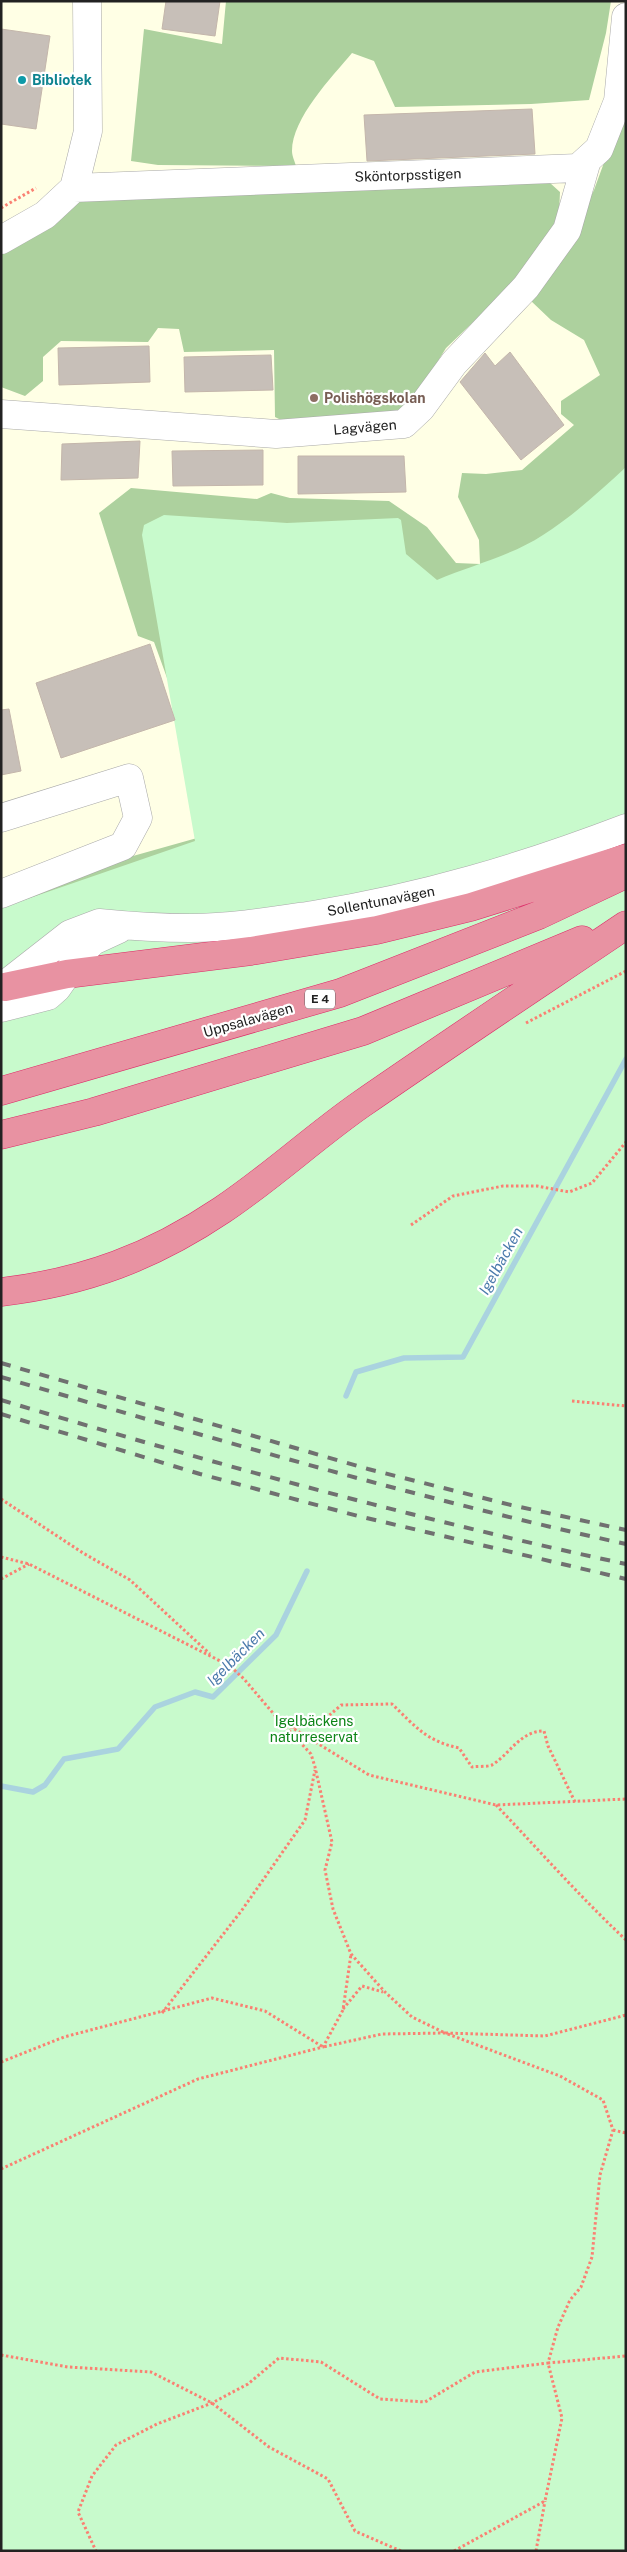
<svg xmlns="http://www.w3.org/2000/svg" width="627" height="2552" font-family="'Public Sans',sans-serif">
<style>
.education{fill:#ffffe5}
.forest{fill:#add19e}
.park{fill:#c8facc}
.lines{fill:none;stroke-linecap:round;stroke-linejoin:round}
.stream{stroke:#aad3df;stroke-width:5.5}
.building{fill:#c7bfb8;stroke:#c4b6ab}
.minor-casing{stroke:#a9a9a9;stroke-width:29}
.highway-casing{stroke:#dc2a67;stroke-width:29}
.path{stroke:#fa8072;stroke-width:3;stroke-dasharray:2.5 2.5;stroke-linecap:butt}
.minor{stroke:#fff;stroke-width:28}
.highway{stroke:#e892a2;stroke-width:28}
.rail{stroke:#707070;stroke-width:4;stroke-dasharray:10 10;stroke-linecap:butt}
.culture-dot{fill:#0f9aa8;stroke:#fff;stroke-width:2}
.education-dot{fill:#8d6e63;stroke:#fff;stroke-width:2}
.labels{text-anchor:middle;stroke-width:4.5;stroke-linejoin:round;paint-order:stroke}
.shield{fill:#fff;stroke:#646464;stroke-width:1}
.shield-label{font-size:12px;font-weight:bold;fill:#222}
.culture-label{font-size:14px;font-weight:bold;fill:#0d838f;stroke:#fff;text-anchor:start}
.street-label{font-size:14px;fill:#222;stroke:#fff}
.education-label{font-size:14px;font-weight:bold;fill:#785e54;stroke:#fff;text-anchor:start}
.park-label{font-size:14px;fill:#0c8416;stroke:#fff}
.water-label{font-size:15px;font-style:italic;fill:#4a7aab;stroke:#fff}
</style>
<rect width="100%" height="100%" fill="#f2efe9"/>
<path class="education" d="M1,1H626V794L1,962Z"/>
<path class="forest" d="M226,1H611L606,33L589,100L531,104L395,107L374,61L352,53C332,77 292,118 292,151C292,156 295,162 296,166L158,165L131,161L144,29L222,44Z
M626,117V782L1,955V907L133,856L197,838L183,722L154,642L138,636L99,513L131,488L257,499L271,493L290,498L389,501L427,527L456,563L480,564L479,540L458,497L462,473L486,474L522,470L574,425L561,414V401L600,375L584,340L551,320L530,300L576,226L594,190L620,119Z
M550,183L560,192L559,214L551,236L525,273L446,348L402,420L293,426L275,417L274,350L184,352L179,329L158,328L148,342L61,341L43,357V381L25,396L1,387V252L89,195Z"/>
<path class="park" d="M626,467V2551H1V908L195,841L142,535L144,525L164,515L287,523L398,518L401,520L406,554L437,580C472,565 511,556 543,535C573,516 600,491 626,467Z"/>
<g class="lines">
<path class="stream" d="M346,1396L356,1372L404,1358L463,1357L626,1059
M1,1786L33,1792L45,1785L64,1759L118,1749L155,1707L195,1692L213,1697L276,1635L307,1571"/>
</g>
<path class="building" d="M166,1H220L215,36L162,29Z
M1,29L50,36L36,129L1,124Z
M532,109L535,154L367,161L364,115Z
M149,346L150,382L59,385L58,348Z
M510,352L564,425L521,460L460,382L485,353L495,366Z
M271,355L273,390L185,392L184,357Z
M140,441L138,478L61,480L62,444Z
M263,450V485L173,486L172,451Z
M298,456H404L406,492L298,494Z
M150,644L175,720L61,758L36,683Z
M9,709L21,771L1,775V710Z"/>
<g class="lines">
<g class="minor-casing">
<path id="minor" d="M74,188L578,168L599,149L618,101L626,17
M1,240L45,215L74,188L88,131L87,1
M1,414L276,434L404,424L421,408L454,363L526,287L567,230L587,160
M1,818L129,778L138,818L123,846L1,894
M1,988L70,934L99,923C129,926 160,928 190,928C231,928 273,921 313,915C424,897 521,868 626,828
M1,1008L48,996L57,988L83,951L93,941L119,929"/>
</g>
<g class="highway-casing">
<path id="highway" d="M5,987L67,974L251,951L377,930L471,907L626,858
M1,1091L340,993L539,915L626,874
M1,1135L94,1112L363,1031L582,940
M1,1292C85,1282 152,1257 222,1210C270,1178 313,1138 360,1105C448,1044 537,985 626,925"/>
</g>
<path class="path" d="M1,208L36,188
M526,1023L626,971
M411,1225L453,1196L503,1186H537L569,1192L592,1183L626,1142
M572,1401L626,1406
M1,1499L83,1553L130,1580L210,1654
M1,1557L29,1564L230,1666L244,1679L278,1719L369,1775L496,1805L626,1799
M1,1579L29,1564
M282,1723L311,1754L315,1767L332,1842L325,1870L333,1909L351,1954L385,1992L412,2017L445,2033L545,2036L626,2015
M292,1727C314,1727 325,1720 341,1705L392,1704C415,1726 426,1741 459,1748L472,1767C478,1766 487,1767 492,1765C510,1754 520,1731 544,1731L548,1746L575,1802
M496,1805C539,1850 580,1897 626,1940
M343,2009L362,1986L383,1992
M162,2013L242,1910L305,1820L315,1770
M1,2062L64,2037L212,1998L265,2011L323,2047L382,2034L445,2033L560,2076L603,2100L613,2130L600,2175L592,2257L581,2287L570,2300L558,2327L548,2363L475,2372L425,2402L380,2399L321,2362L279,2358L248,2384L212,2403L157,2424L116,2445L92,2476L78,2512L96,2551
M613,2130L626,2133
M1,2169L198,2079L323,2047L343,2010L351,1954
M1,2355L68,2367L151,2372L212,2403L269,2447L328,2479L355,2531L401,2551
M454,2551L545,2501L562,2418L548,2363L626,2356
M536,2551L545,2501"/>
<use href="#minor" class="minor"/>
<use href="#highway" class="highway"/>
<path class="rail" d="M1,1363L368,1469L511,1505L626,1530
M1,1377C208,1437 415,1498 626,1544
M1,1400C208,1462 415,1519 626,1564
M1,1414L200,1474L358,1516L626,1579"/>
</g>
<circle class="culture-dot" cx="22" cy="80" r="5"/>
<circle class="education-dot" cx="314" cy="398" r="5"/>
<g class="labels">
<rect class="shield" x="305" y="989.5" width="30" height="19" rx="4"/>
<g class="shield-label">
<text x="320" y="1003">E 4</text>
</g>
<g class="culture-label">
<text x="32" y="85">Bibliotek</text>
</g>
<g class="street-label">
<text transform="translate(408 175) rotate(-2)" y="5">Sköntorpsstigen</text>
<text transform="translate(365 427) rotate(-5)" y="5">Lagvägen</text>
<text transform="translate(381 901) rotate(-11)" y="5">Sollentunavägen</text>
<text transform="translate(248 1020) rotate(-16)" y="5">Uppsalavägen</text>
</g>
<g class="education-label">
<text x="324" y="403">Polishögskolan</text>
</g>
<g class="park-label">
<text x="314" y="1726">Igelbäckens<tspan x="314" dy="16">naturreservat</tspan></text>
</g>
<g class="water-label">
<text transform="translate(501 1261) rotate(-61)" y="5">Igelbäcken</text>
<text transform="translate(236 1657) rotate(-45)" y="5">Igelbäcken</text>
</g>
</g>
<rect width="627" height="2552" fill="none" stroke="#222222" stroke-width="5"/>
</svg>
